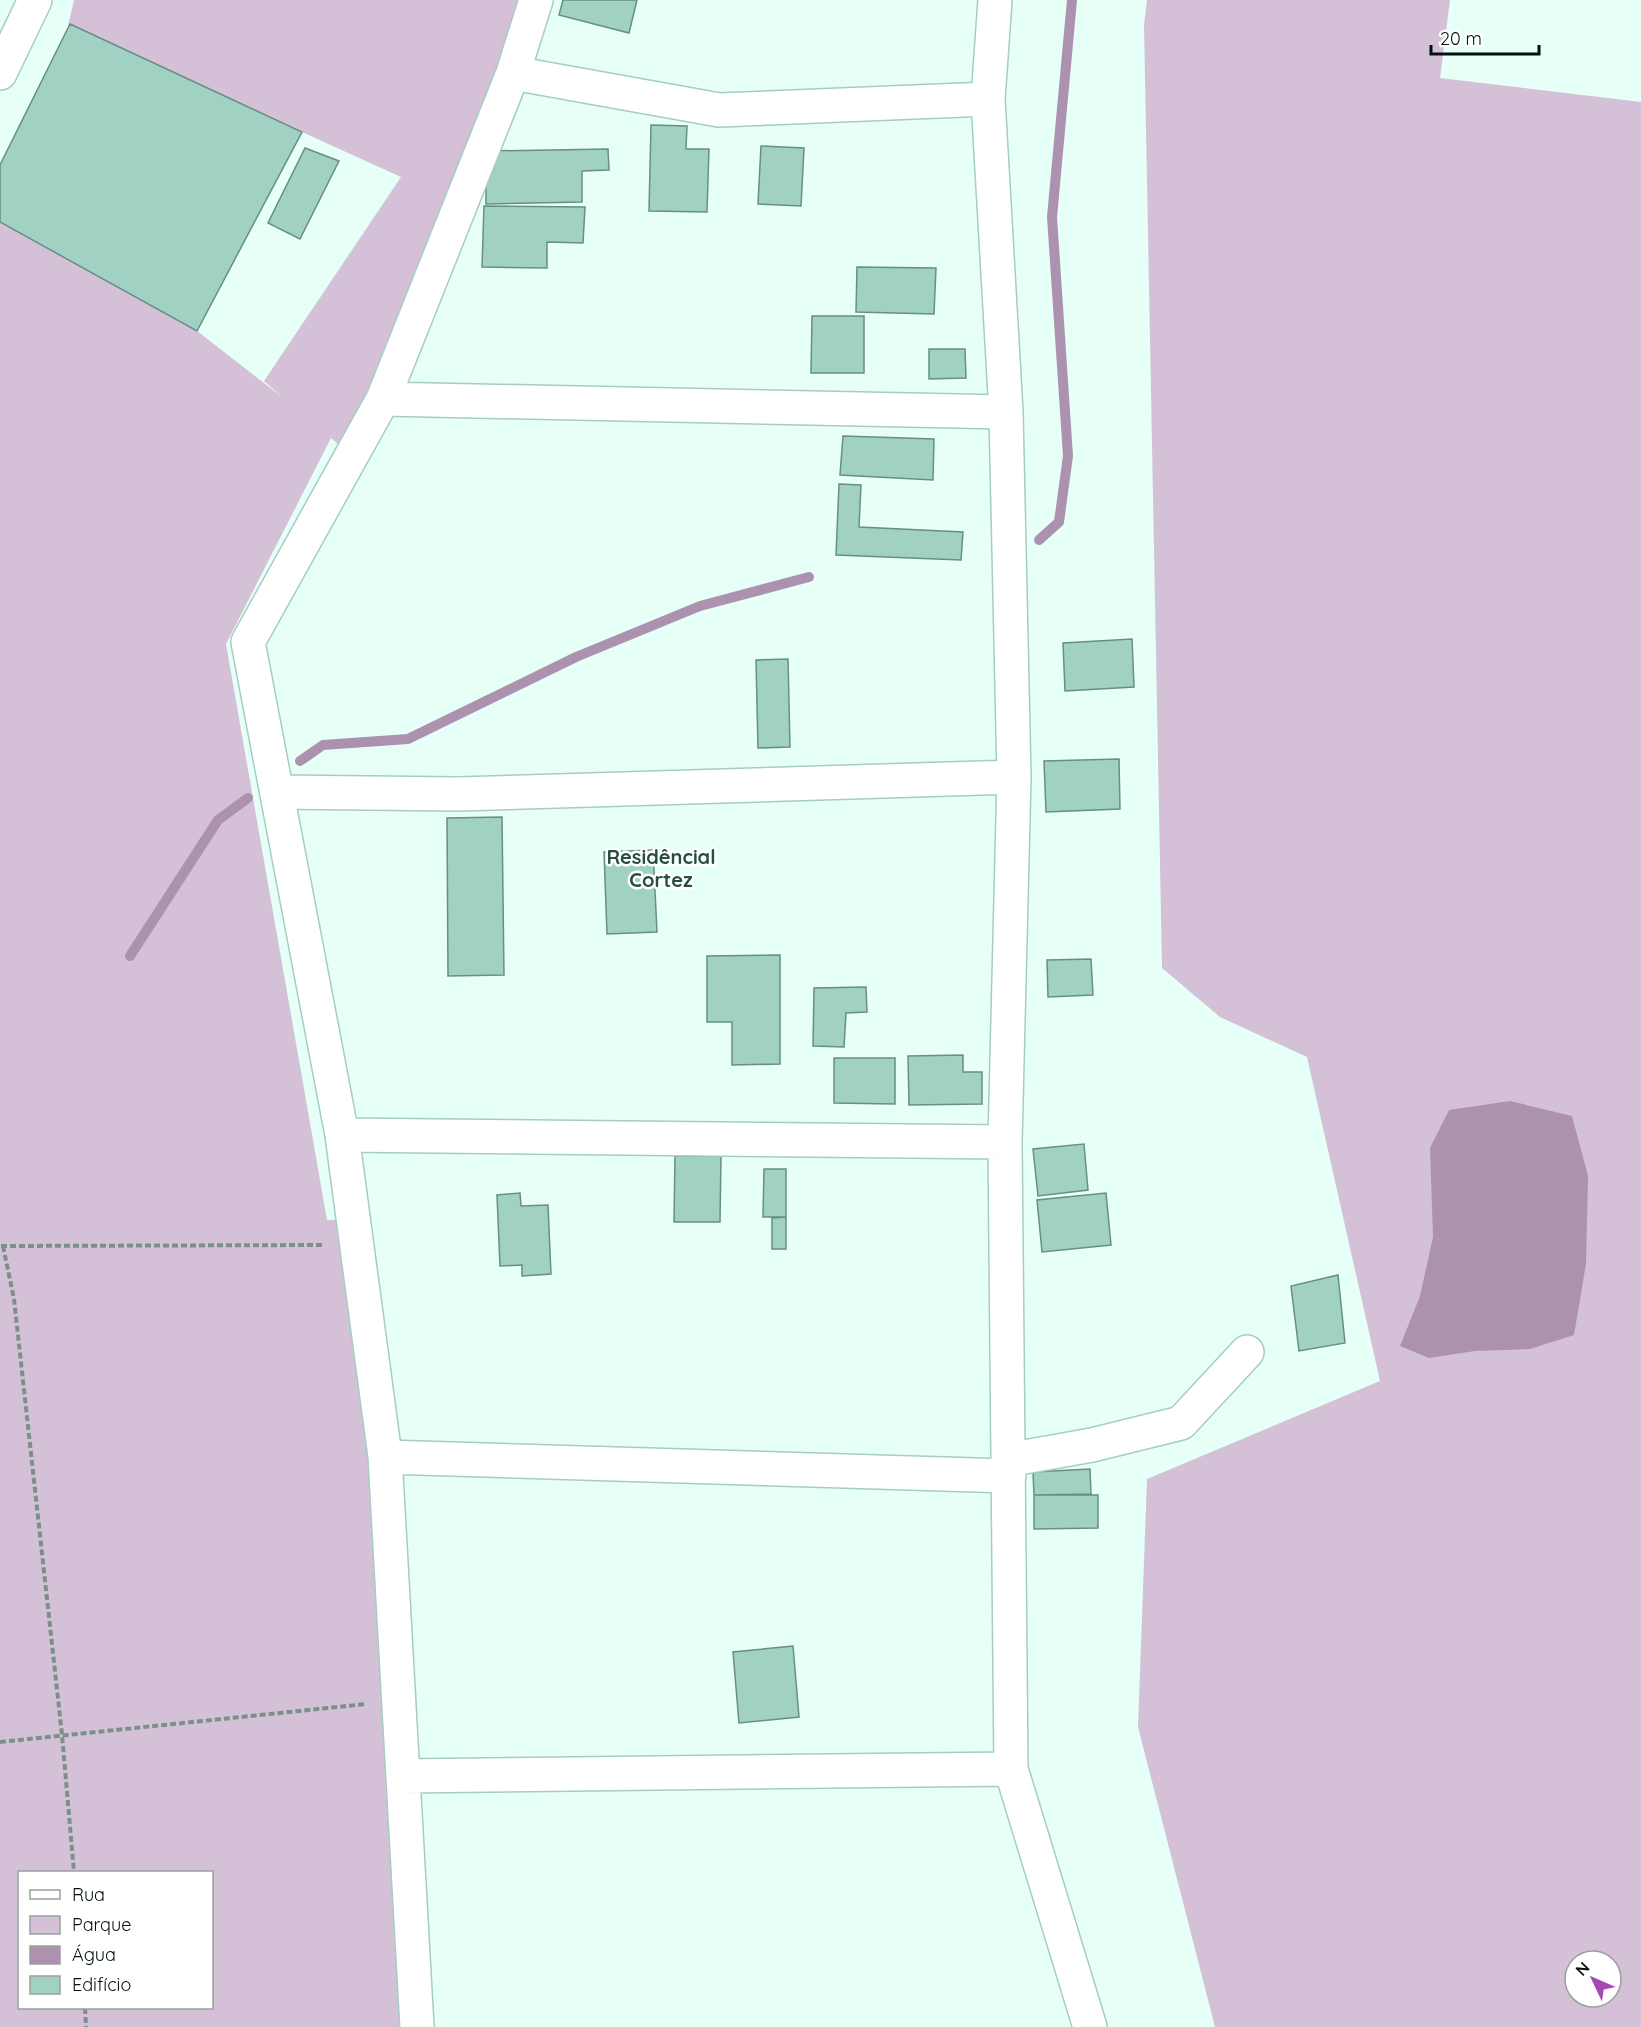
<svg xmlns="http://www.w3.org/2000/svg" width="1641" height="2027" font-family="Quicksand,sans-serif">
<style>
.green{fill:#d5c1d7;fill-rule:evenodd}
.water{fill:#ad92b0}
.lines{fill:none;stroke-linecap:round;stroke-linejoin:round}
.stream{stroke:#ad92b0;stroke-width:10}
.building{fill:#a1d1c3;stroke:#678f83;stroke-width:1.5}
.minor-casing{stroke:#a5cec2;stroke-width:36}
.path{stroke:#7c9089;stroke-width:4;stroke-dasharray:6 3;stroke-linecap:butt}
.minor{stroke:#fff;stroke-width:33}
.labels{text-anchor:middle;stroke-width:5;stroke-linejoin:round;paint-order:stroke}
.neighbourhood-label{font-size:20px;font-weight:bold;fill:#274e44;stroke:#fff}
</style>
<rect width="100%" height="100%" fill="#e6fff7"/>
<path class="green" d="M74,0H536L351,455L331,438L226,644L327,1220L354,1219L415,2027H0V222L197,331L282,397L264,381L401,177L68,26ZM20,1872H212V2008H20Z
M1147,0H1450L1440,78L1641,102V2027H1215L1138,1727L1147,1479L1380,1381L1307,1057L1220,1017L1162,968L1144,25ZM1575,1961H1611V1997H1575Z"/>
<path class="water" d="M1510,1101L1572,1116L1588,1176L1586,1264L1574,1335L1530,1349L1475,1351L1429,1358L1400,1346L1420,1296L1433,1237L1430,1148L1449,1110Z"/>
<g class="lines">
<path class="stream" d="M1039,540L1059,522L1068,456L1052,217L1072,0
M300,761L323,745L408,739L576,657L700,606L809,577
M130,956L218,820L248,798"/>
</g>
<path class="building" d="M563,0H637L629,33L559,15Z
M70,24L302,132L197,331L0,222V165Z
M651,125L687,126L686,149H709L707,212L649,211Z
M761,146L804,148L801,206L758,204Z
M305,148L339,161L300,239L268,223Z
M608,149L609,170L582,171V202L486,204V151Z
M484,206L585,207L583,243L547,242V268L482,267Z
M857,267L936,268L934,314L856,312Z
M812,316H864V373H811Z
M929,349H965L966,378L929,379Z
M843,436L934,439L933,480L840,475Z
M839,484L861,485L859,527L963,532L961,560L836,555Z
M1132,639L1134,687L1065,691L1063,643Z
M788,659L790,747L758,748L756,660Z
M1119,759L1120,809L1046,812L1044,761Z
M502,817L504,975L448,976L447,818Z
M653,850L657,932L607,934L604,852Z
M780,955V1064L732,1065V1022H707V956Z
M1091,959L1093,995L1048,997L1047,960Z
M866,987L867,1012L846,1013L844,1047L813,1046L814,988Z
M963,1055V1072H982V1104L909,1105L908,1056Z
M834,1058H895V1104L834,1103Z
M1084,1144L1088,1190L1038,1196L1033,1149Z
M675,1156H721L720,1222H674Z
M764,1169H786V1217H763Z
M520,1193L521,1206L548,1205L551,1274L522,1276V1265L500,1266L497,1195Z
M1106,1193L1111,1245L1042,1252L1037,1200Z
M786,1217V1249H772V1218Z
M1338,1275L1345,1343L1299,1351L1291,1286Z
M1090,1469L1091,1494L1034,1495L1033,1472Z
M1034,1495H1098V1528L1034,1529Z
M793,1646L799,1717L739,1723L733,1652Z"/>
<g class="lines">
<g class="minor-casing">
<path id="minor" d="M995,0L988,99L1006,412L1014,777L1005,1142L1011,1769L1090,2027
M0,73L35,0
M513,73L719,110L988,99
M383,399L1006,412
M277,792L458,794L1014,777
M342,1135L1005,1142
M385,1457L1009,1476
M1008,1460L1092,1445L1181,1423L1247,1352
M403,1776L1011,1769
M417,2027L385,1456L342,1135L248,642L383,399L513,73L536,0"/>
</g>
<path class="path" d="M1,1246L323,1245
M3,1246L14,1299L62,1735L74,1872
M0,1742L366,1704
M85,2008L86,2027"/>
<use href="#minor" class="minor"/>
</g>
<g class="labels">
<g class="neighbourhood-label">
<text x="661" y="864">Residêncial<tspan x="661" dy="23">Cortez</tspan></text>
</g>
</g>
<rect x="18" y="1871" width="195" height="138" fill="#ffffff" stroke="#9aa09e" stroke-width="1.5"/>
<rect x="30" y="1890" width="30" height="9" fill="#ffffff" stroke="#9aa09e" stroke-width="1.5"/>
<text x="72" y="1901" font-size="18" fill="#03110d">Rua</text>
<rect x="30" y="1916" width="30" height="18" fill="#d5c1d7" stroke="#9aa09e" stroke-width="1.5"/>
<text x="72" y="1931" font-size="18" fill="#03110d">Parque</text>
<rect x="30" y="1946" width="30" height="18" fill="#ad92b0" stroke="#9aa09e" stroke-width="1.5"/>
<text x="72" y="1961" font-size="18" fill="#03110d">Água</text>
<rect x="30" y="1976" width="30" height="18" fill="#a1d1c3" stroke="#9aa09e" stroke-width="1.5"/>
<text x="72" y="1991" font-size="18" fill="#03110d">Edifício</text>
<g transform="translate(1593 1979) rotate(314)"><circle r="28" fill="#ffffff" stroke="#9aa09e" stroke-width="1.5"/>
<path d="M0-4.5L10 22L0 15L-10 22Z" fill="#a549b3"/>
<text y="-9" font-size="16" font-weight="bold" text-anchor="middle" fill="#03110d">N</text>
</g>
<path d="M1431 45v9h108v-9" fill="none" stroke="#03110d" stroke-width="3"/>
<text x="1440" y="45" font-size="18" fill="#03110d" stroke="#ffffff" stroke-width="4.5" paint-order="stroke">20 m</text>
</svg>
